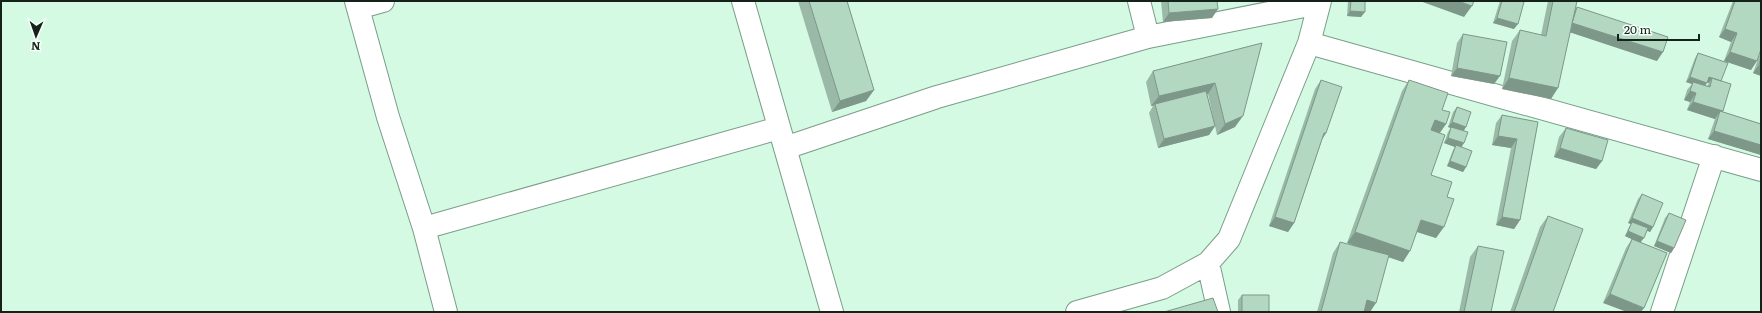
<svg xmlns="http://www.w3.org/2000/svg" width="1762" height="313" font-family="Literata,serif">
<style>
.lines{fill:none;stroke-linecap:round;stroke-linejoin:round}
.street-casing{stroke:#7a9d88;stroke-width:24}
.street{stroke:#fff;stroke-width:22}
.wall{fill:#9abaa7;fill-rule:evenodd}
.shaded-wall{fill:#7d9788}
.building{fill:#b3d8c2;stroke:#7d9788}
</style>
<rect width="100%" height="100%" fill="#d4fae3"/>
<g class="lines">
<g class="street-casing">
<path id="street" d="M356,1L388,117L424,228L446,312
M743,1L832,312
M1139,1L1148,37
M358,8L383,1
M1309,43L1761,170
M785,148L937,97L1148,37L1319,3
M424,228L779,128
M1208,263L1219,312
M1077,312L1162,288L1208,263L1229,239L1309,43L1320,1
M1662,312L1714,156"/>
</g>
<use href="#street" class="street"/>
</g>
<path class="wall" d="M798,1H847L874,90L866,101L832,112Z
M1161,1H1217L1212,18L1163,22Z
M1348,1H1365L1361,17L1347,16Z
M1500,1H1520L1514,29L1493,23Z
M1548,1H1577L1574,11L1577,7L1657,61L1570,32L1551,99L1502,89L1512,41L1520,30L1541,35Z
M1733,1H1758L1760,2L1761,1V49L1751,70L1724,61L1731,42L1719,37Z
M1463,34L1494,84L1451,76L1457,43Z
M1262,43L1235,127L1217,135L1215,126L1209,135L1158,148L1149,113L1153,106H1151L1146,82L1153,71ZM1207,94H1208L1215,126Z
M1761,51V76L1753,73Z
M1698,53L1721,81L1723,112L1761,124V155L1708,139L1715,119L1687,110L1690,102L1684,100L1687,90L1692,84L1686,82L1695,58ZM1707,82L1709,83L1707,86L1705,85Z
M1321,80L1326,133L1322,140L1294,223L1288,232L1269,226L1315,89Z
M1409,80L1442,110L1446,124L1440,133L1431,175L1447,197L1436,238L1417,232L1403,262L1388,257L1370,312H1317L1333,253L1340,242L1368,250L1347,243L1402,91Z
M1457,107L1463,131L1461,147L1466,167L1463,172L1447,166L1453,150L1455,147L1444,143L1448,132L1451,128L1448,127L1453,112Z
M1502,115L1538,122L1520,220L1514,229L1496,225L1511,148L1492,145L1496,123Z
M1566,128L1602,161L1596,169L1554,157L1559,137Z
M1642,194L1653,227L1650,232L1647,230L1640,242L1667,253L1603,303L1626,248L1632,239L1625,236L1629,227L1631,224L1628,223L1638,199Z
M1669,213L1674,248L1671,253L1654,246L1665,218Z
M1548,216L1553,312H1510L1540,227Z
M1478,246L1491,312H1459L1470,257Z
M1242,295L1269,312H1238V300Z"/>
<path class="shaded-wall" d="M1420,1H1458L1472,6L1464,17Z
M1218,9L1212,18L1163,22L1169,13Z
M1350,11L1365,12L1361,17L1347,16Z
M1497,18L1518,24L1514,29L1493,23Z
M1572,23L1663,52L1657,61L1566,31Z
M1725,29L1737,33L1731,42L1719,37Z
M1730,52L1757,61L1751,70L1724,61Z
M1759,65L1761,66V76L1753,73Z
M1457,68L1500,76L1494,84L1451,76Z
M1690,77L1707,83L1703,88L1693,82L1692,84L1686,82Z
M1709,77L1721,81L1712,78L1709,83L1706,82Z
M1509,78L1558,88L1551,99L1502,89Z
M1215,83L1208,94L1155,106V104L1153,106H1151L1159,96Z
M874,90L866,101L832,112L840,101Z
M1690,91L1696,93L1690,102L1684,100Z
M1693,102L1723,111L1718,118L1720,111L1715,119L1687,110Z
M1243,116L1235,127L1217,135L1225,124Z
M1435,120L1446,124L1438,135L1427,131Z
M1452,122L1466,127L1463,132L1448,127Z
M1215,126L1209,135L1158,148L1164,139Z
M1714,131L1761,145V155L1708,139Z
M1324,133H1326L1320,142Z
M1498,136L1517,139L1511,148L1492,145Z
M1448,138L1464,143L1461,148L1456,145L1455,147L1444,143Z
M1560,148L1602,161L1596,169L1554,157Z
M1450,161L1466,167L1463,172L1447,166Z
M1275,217L1294,223L1288,232L1269,226Z
M1502,217L1520,220L1514,229L1496,225Z
M1632,218L1653,227L1650,232L1631,224L1632,222L1631,224L1628,223Z
M1421,220L1444,227L1436,238L1414,231Z
M1628,231L1644,238L1640,243L1625,236Z
M1355,232L1410,251L1403,262L1347,243Z
M1657,241L1674,248L1671,253L1654,246Z
M1610,294L1644,308L1641,312H1627L1603,303Z
M1367,300L1376,303L1370,312H1362Z"/>
<path class="building" d="M809,1H847L874,90L840,101Z
M1168,1H1217L1218,9L1169,13Z
M1351,1H1365V12L1350,11Z
M1458,1H1474L1472,6Z
M1502,1H1520L1524,2L1518,24L1497,18Z
M1553,1H1577L1558,88L1509,78L1520,30L1546,36Z
M1735,1H1758L1761,2V49L1757,61L1730,52L1737,33L1725,29Z
M1577,7L1668,37L1663,52L1572,23Z
M1463,34L1507,42L1500,76L1457,68Z
M1262,43L1243,116L1225,124L1215,83L1159,96L1153,71Z
M1698,53L1728,63L1721,81L1709,77L1707,83L1690,77Z
M1761,58V66L1759,65Z
M1712,78L1731,84L1723,111L1693,102L1696,93L1690,91L1693,82L1710,87Z
M1321,80L1342,87L1326,133H1324L1294,223L1275,217Z
M1409,80L1448,93L1442,110L1450,112L1446,124L1435,120L1431,130L1445,135L1431,175L1452,182L1447,197L1454,199L1444,227L1421,220L1410,251L1355,232Z
M1206,91L1215,126L1164,139L1155,104Z
M1457,107L1471,112L1466,127L1452,122Z
M1720,111L1761,124V145L1714,131Z
M1502,115L1538,122L1520,220L1502,217L1517,139L1498,136Z
M1451,127L1468,132L1464,143L1448,138Z
M1566,128L1608,140L1602,161L1560,148Z
M1456,145L1472,151L1466,167L1450,161Z
M1642,194L1663,203L1653,227L1632,218Z
M1669,213L1686,220L1674,248L1657,241Z
M1548,216L1583,229L1553,312H1514Z
M1632,222L1648,228L1644,238L1628,231Z
M1632,239L1667,253L1644,308L1610,294Z
M1340,242L1389,255L1376,303L1367,300L1364,312H1321Z
M1478,246L1504,251L1491,312H1464Z
M1242,295H1269V312H1242Z
M1213,298L1218,312H1164Z"/>
<rect width="1762" height="313" fill="none" stroke="#14221a" stroke-width="4"/>
<g transform="translate(36 36) rotate(182)" stroke="#f7fffa" stroke-width="3" paint-order="stroke">
<path d="M0-3L7 15L0 10L-7 15Z" fill="#14221a"/>
<text y="-6" font-size="11" font-weight="bold" text-anchor="middle" fill="#14221a">N</text>
</g>
<path d="M1618 34v6h81v-6" fill="none" stroke="#14221a" stroke-width="2"/>
<text x="1624" y="34" font-size="12" fill="#14221a" stroke="#f7fffa" stroke-width="3" paint-order="stroke">20 m</text>
</svg>
